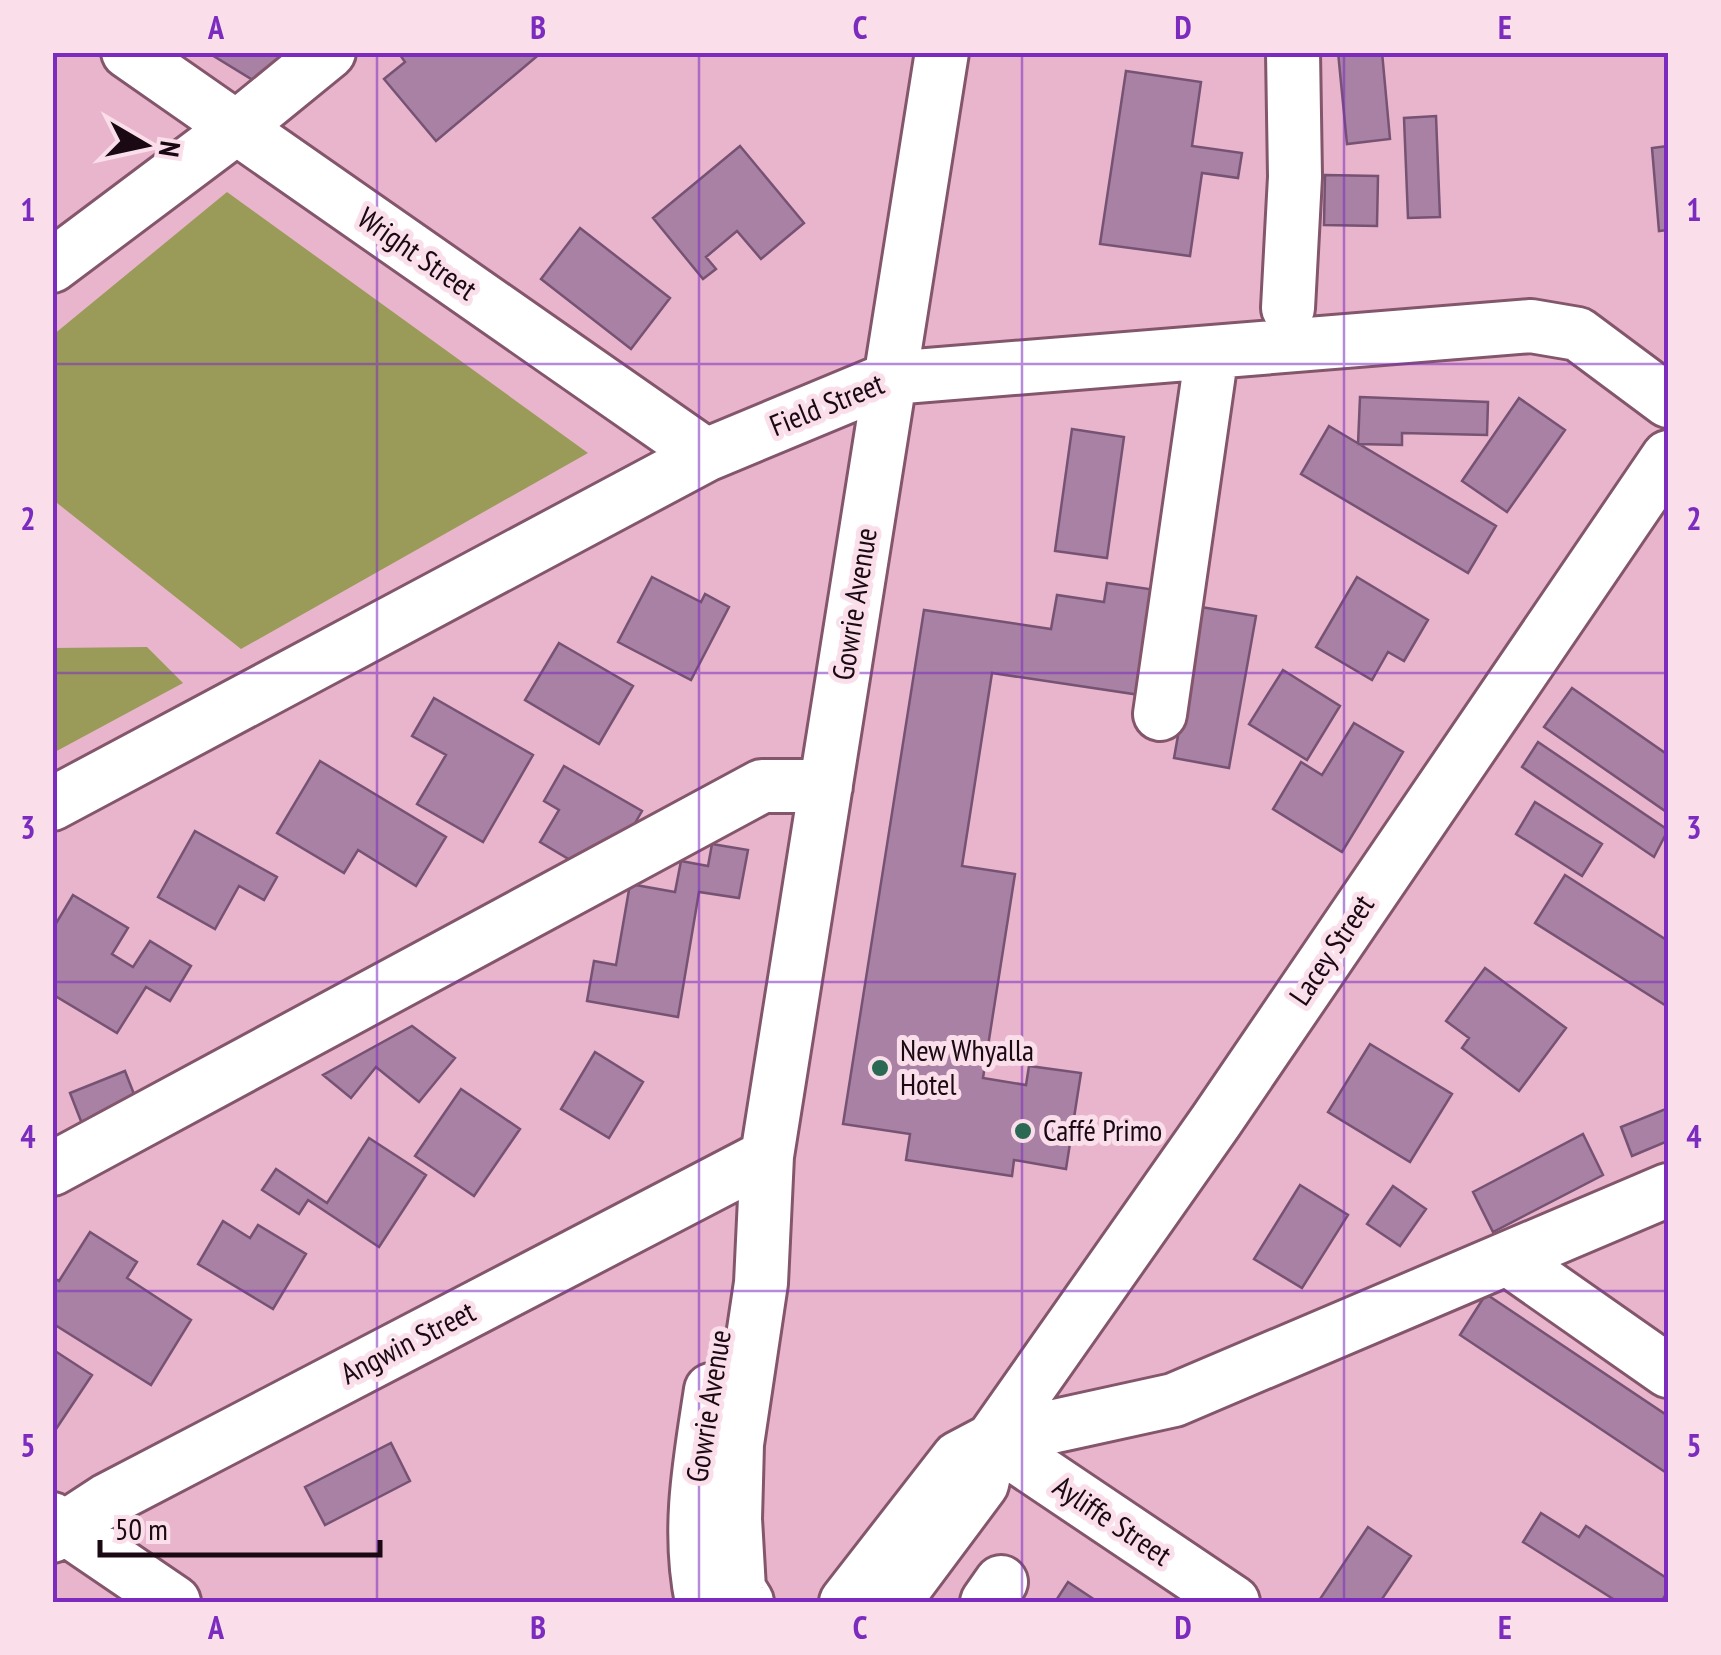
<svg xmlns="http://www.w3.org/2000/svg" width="1721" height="1655" font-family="'PT Sans Narrow',sans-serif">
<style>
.green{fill:#9a9b58}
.building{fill:#a881a4;stroke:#765273;stroke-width:2.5}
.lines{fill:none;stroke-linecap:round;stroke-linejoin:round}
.minor-casing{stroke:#83566c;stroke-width:58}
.minor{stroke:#fff;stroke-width:52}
.grid{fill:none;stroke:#7b2cbf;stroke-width:2.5;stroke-opacity:0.55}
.poi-dot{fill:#2b6955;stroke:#fadeea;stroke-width:4}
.labels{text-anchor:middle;stroke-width:10;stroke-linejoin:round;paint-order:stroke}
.street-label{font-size:30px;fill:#1a0912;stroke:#fadeea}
.poi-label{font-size:30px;fill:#1a0912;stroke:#fadeea;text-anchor:start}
.neatline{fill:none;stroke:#7b2cbf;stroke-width:4}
.grid-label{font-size:32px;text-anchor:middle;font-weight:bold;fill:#7b2cbf}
</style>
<rect width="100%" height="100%" fill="#e9b5cd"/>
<path class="green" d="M227,192L588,453L241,649L52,499L53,335Z
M147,647L183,683L53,753V648Z"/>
<path class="building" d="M207,52H283L264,87Z
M398,52H542L436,141L384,79L405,62Z
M1338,52H1382L1390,139L1347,144Z
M1126,71L1201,82L1192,146L1242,153L1238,178L1202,173L1190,256L1100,244Z
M1436,116L1440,217L1408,218L1404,118Z
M740,146L804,223L761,259L737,231L706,257L716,269L703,279L653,218Z
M1668,146V230L1659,231L1652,148Z
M1325,175L1378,176L1377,226L1324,225Z
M580,228L670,298L631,349L541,279Z
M1360,397L1488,402L1487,435L1402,433V445L1358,444Z
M1519,398L1565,430L1507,512L1462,481Z
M1329,426L1496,526L1468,573L1301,474Z
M1072,429L1124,437L1107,558L1055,551Z
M652,577L701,602L705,594L729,607L691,680L618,642Z
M1357,577L1428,620L1404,661L1388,652L1372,680L1316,647Z
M1107,583L1156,590L1140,695L992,673L962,866L1015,874L983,1078L1026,1085L1029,1066L1081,1073L1066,1169L1014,1160L1012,1176L906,1160L910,1134L843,1124L924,610L1051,629L1057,595L1104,602Z
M1201,607L1256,616L1229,768L1174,758Z
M559,643L633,686L599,744L525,700Z
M1283,670L1340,706L1307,760L1249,724Z
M1572,688L1668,755V813L1544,727Z
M434,698L533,755L483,842L417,804L446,755L412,736Z
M1354,723L1403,752L1342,852L1273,809L1301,762L1322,775Z
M1538,742L1668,830L1654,857L1522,767Z
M320,761L446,837L416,886L358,850L344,873L277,833Z
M564,766L642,811L615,858L594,846L582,867L540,842L559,810L544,801Z
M1535,802L1602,844L1582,876L1516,834Z
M195,831L277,877L264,900L239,886L215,929L158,897Z
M712,844L748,850L739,898L699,892L678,1017L587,1001L594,961L616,965L630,884L675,892L681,861L708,866Z
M1565,875L1668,941V1007L1535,923Z
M73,895L128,928L112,954L133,967L150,941L191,966L170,1001L146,987L117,1033L52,994V930Z
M1485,968L1566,1028L1519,1091L1462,1048L1469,1038L1446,1021Z
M412,1026L455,1058L419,1102L376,1067L351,1098L323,1075Z
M1370,1044L1452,1094L1410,1162L1328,1112Z
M595,1052L643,1082L609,1138L561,1109Z
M125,1071L141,1112L86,1134L70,1093Z
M461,1089L520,1129L474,1196L415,1156Z
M1668,1108V1141L1632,1156L1621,1127Z
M1583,1134L1603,1175L1493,1232L1473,1192Z
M369,1138L426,1175L379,1247L308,1200L299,1214L262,1190L276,1169L327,1203Z
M1300,1185L1348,1215L1302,1288L1254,1259Z
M1393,1186L1426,1209L1400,1246L1367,1224Z
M223,1221L250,1238L258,1225L306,1254L273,1309L198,1264Z
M90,1232L137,1262L127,1278L191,1320L151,1385L52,1323V1277L59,1281Z
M1486,1294L1668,1416V1474L1460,1335Z
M52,1349L92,1375L52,1435Z
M391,1443L410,1481L325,1525L305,1487Z
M1541,1513L1579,1537L1586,1526L1668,1579V1591L1661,1602H1618L1523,1542Z
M1368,1527L1411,1556L1380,1602H1325L1320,1599Z
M1068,1582L1098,1602H1055Z"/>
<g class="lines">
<g class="minor-casing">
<path id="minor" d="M128,52L706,455
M52,266L236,128L329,52
M1288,308L1295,177L1293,52
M1160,714L1212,352
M52,804L706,455L891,378L1531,326L1578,334L1668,401
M52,1169L762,786H826
M1508,1259L1668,1371
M992,1440L1233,1602
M52,1519L174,1602
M52,1536L107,1500L767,1156
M702,1602C687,1530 700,1462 711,1390
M747,1602L739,1589L735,1519L737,1444L761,1283L767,1156L942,52
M846,1602L958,1458L992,1440L1174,1400L1668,1190
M894,1602L982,1484L992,1440L1216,1121L1668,457
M987,1602L1001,1582"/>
</g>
<use href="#minor" class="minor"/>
</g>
<path class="grid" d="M377,52V1602M699,52V1602M1022,52V1602M1344,52V1602M52,364H1668M52,673H1668M52,982H1668M52,1291H1668"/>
<g class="poi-dot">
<circle cx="880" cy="1068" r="10"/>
<circle cx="1023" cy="1131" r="10"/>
</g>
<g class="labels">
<g class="street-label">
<text transform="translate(417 254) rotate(35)" y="10">Wright Street</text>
<text transform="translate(827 405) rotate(-22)" y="10">Field Street</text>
<text transform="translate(855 604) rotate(-81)" y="10">Gowrie Avenue</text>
<text transform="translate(1332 950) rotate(-56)" y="10">Lacey Street</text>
<text transform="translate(408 1343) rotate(-27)" y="10">Angwin Street</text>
<text transform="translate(709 1406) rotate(-81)" y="10">Gowrie Avenue</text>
<text transform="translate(1112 1521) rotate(34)" y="10">Ayliffe Street</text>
</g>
<g class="poi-label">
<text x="900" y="1061">New Whyalla<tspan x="900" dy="34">Hotel</tspan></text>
<text x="1043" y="1141">Caffé Primo</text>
</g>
</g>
<rect width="1721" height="1655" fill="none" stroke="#fadeea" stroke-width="110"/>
<g transform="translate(145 145) rotate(99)" stroke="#fadeea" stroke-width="8" paint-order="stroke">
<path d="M0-8L18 38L0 25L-18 38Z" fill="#1a0912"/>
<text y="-15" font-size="28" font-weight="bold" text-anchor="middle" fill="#1a0912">N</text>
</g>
<path d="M100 1540v15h280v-15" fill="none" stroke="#1a0912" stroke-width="5"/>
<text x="115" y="1540" font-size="30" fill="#1a0912" stroke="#fadeea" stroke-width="8" paint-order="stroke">50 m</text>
<rect x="55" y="55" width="1611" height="1545" class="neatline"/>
<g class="grid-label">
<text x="216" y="39">A</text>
<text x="538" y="39">B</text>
<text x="860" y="39">C</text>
<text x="1183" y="39">D</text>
<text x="1505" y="39">E</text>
<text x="28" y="221">1</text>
<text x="1694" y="221">1</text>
<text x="28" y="530">2</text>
<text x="1694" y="530">2</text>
<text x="28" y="839">3</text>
<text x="1694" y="839">3</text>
<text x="28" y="1148">4</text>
<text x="1694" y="1148">4</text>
<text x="28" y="1457">5</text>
<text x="1694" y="1457">5</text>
<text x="216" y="1639">A</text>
<text x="538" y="1639">B</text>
<text x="860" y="1639">C</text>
<text x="1183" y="1639">D</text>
<text x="1505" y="1639">E</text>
</g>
</svg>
